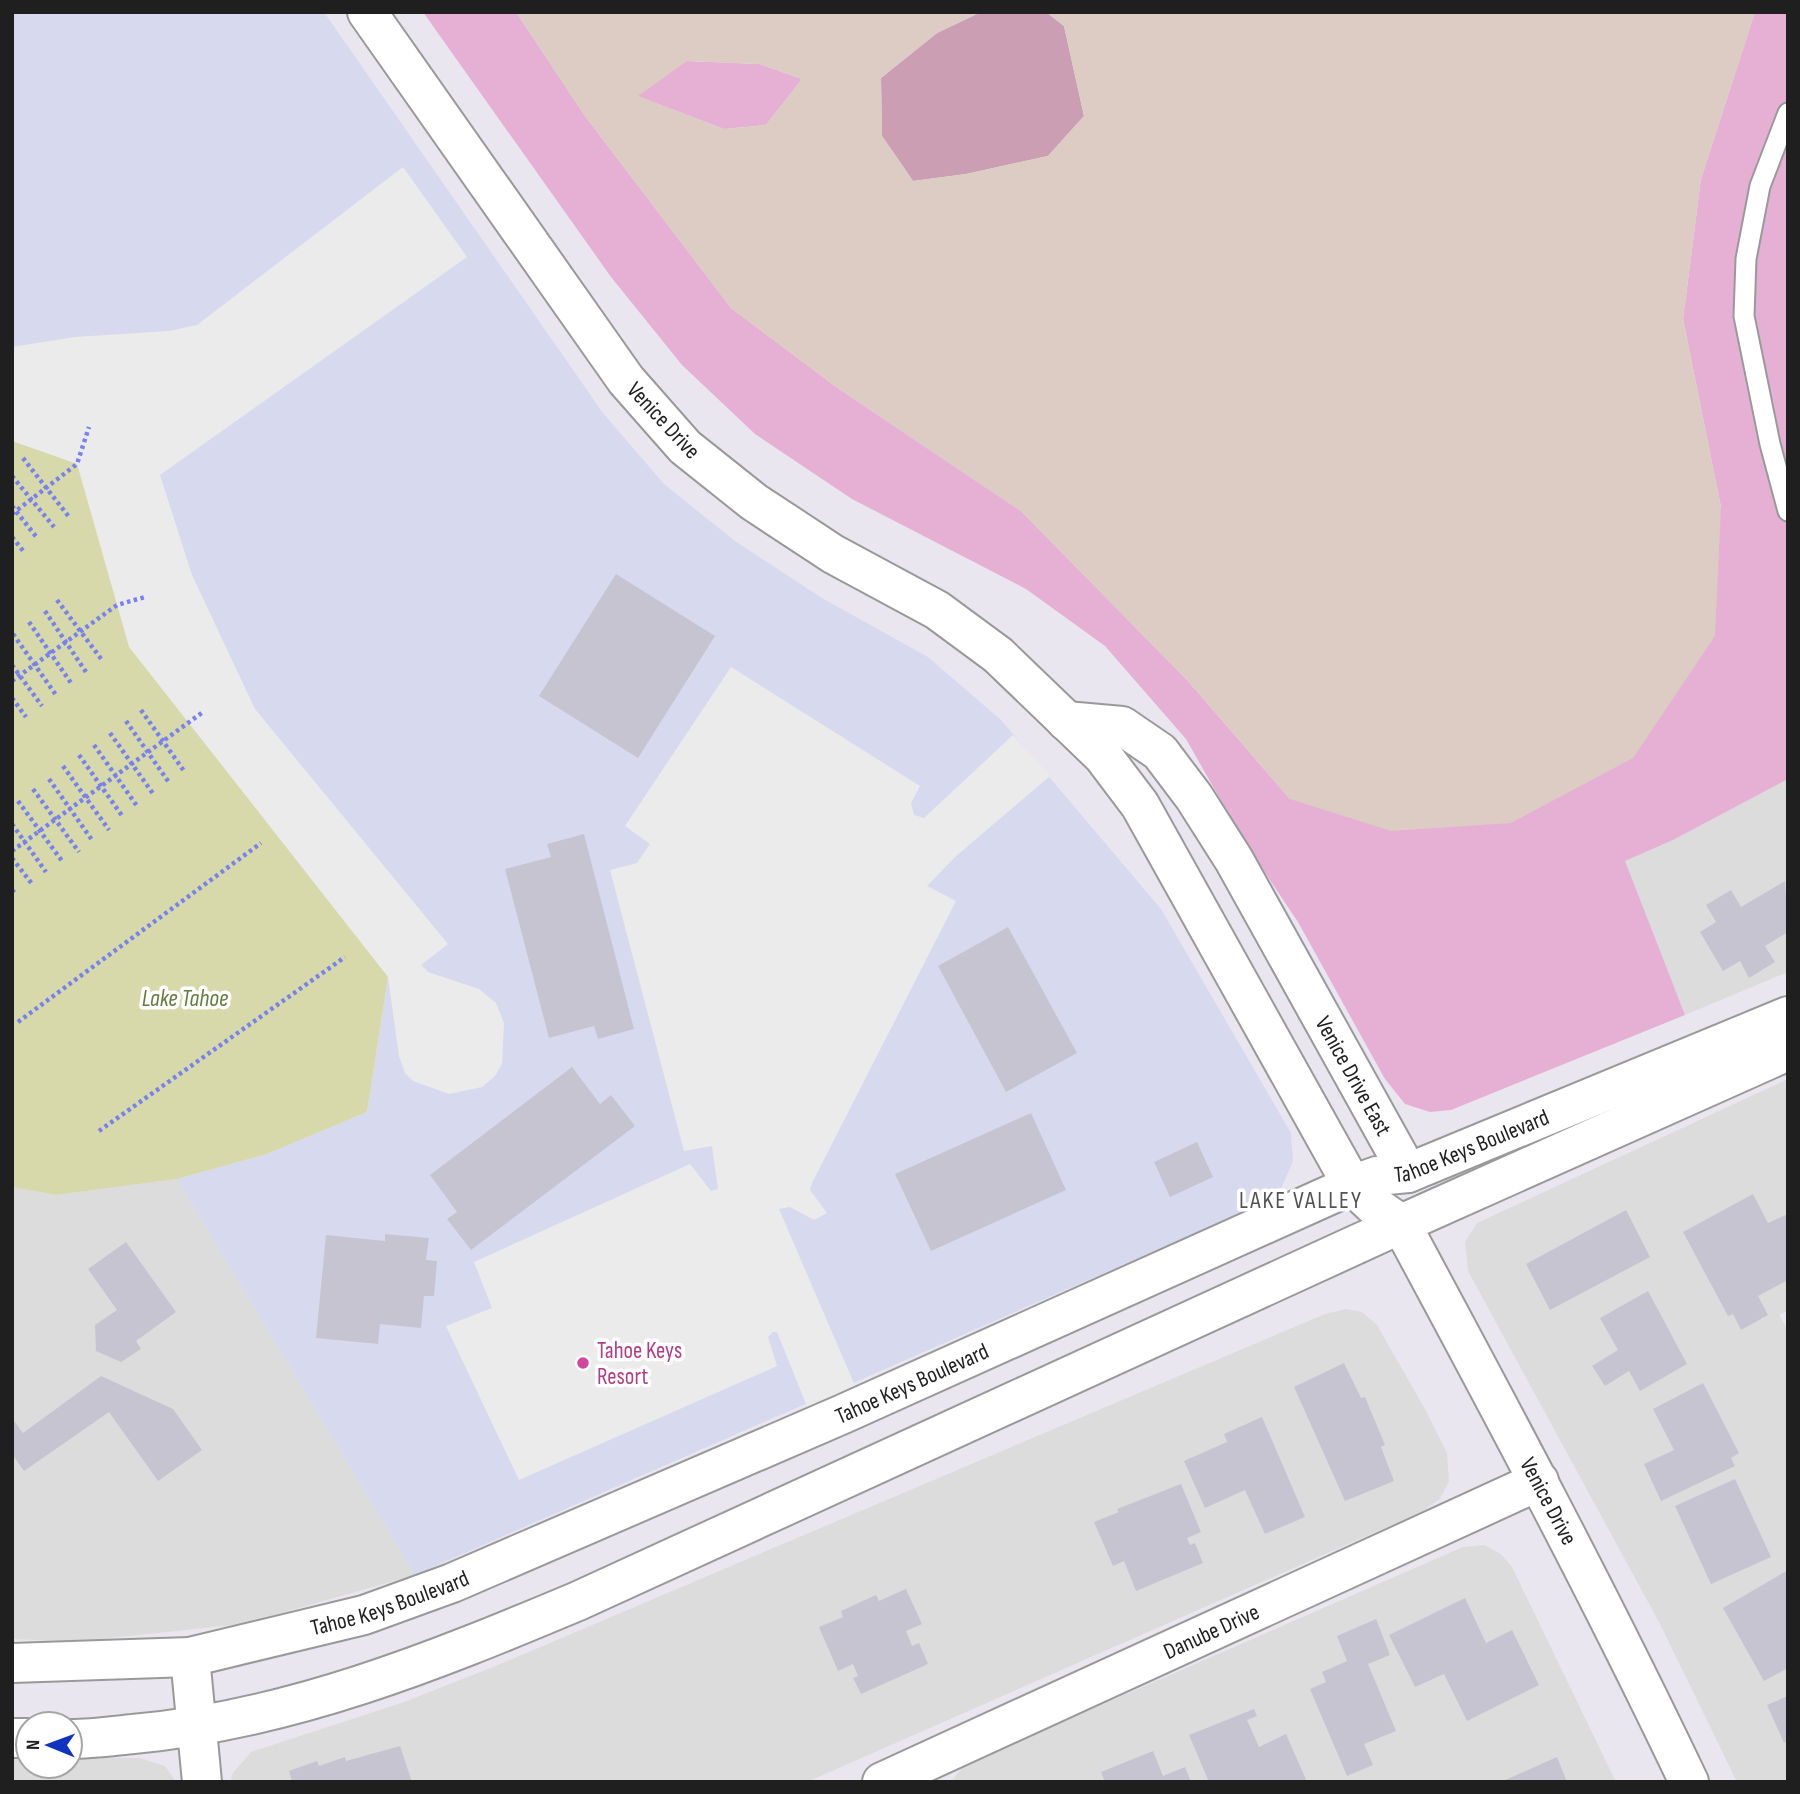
<svg xmlns="http://www.w3.org/2000/svg" width="1800" height="1794" font-family="'Sofia Sans Condensed',sans-serif">
<style>
.residential{fill:#dcdcdd}
.commercial{fill:#d7daee}
.grass{fill:#e5b0d4}
.forest{fill:#cb9eb4}
.wetland{fill:#dcccc4;fill-rule:evenodd}
.parking{fill:#ebebeb}
.water{fill:#d8d9aa}
.building{fill:#c7c4d1}
.lines{fill:none;stroke-linecap:round;stroke-linejoin:round}
.service-casing{stroke:#999;stroke-width:23}
.minor-casing{stroke:#999;stroke-width:42}
.tertiary-casing{stroke:#999;stroke-width:42}
.path{stroke:#7782ef;stroke-width:4.5;stroke-dasharray:3.5 3.5;stroke-linecap:butt}
.service{stroke:#fff;stroke-width:19}
.minor{stroke:#fff;stroke-width:38}
.tertiary{stroke:#fff;stroke-width:38}
.hotel-dot{fill:#d1479c;stroke:#fff;stroke-width:2.5}
.labels{text-anchor:middle;stroke-width:7;stroke-linejoin:round;paint-order:stroke}
.street-label{font-size:23px;fill:#1f1f1f;stroke:#fff}
.hotel-label{font-size:23px;fill:#b23c85;stroke:#fff;text-anchor:start}
.water-label{font-size:24px;font-style:italic;fill:#687b3e;stroke:#fff}
.neighbourhood-label{font-size:24px;letter-spacing:2px;fill:#525252;stroke:#fff}
</style>
<rect width="100%" height="100%" fill="#eae6ef"/>
<path class="residential" d="M1788,779V972L1685,1015L1624,861L1673,840Z
M1788,1079V1310L1779,1315L1788,1330V1782H1737L1660,1624L1468,1271L1465,1242L1477,1223Z
M177,1179L415,1575L243,1624L72,1642L12,1639V1187L56,1195Z
M1346,1309L1362,1312L1377,1325L1425,1409L1447,1453L1449,1481L1440,1499L1421,1512L807,1782H231L232,1774L251,1752L404,1702L493,1667L1325,1314Z
M1484,1545L1501,1554L1512,1567L1616,1782H951L964,1765L1463,1547Z
M28,1758V1766H70V1758H140L165,1766L176,1782H12V1759Z"/>
<path class="commercial" d="M12,12H324L603,413L664,484L735,541L822,598L928,657L1001,720L1161,909L1291,1133L1293,1161L1282,1187L1257,1206L415,1575L177,1179L267,1154L367,1112L388,977L129,647L77,464L12,441Z"/>
<path class="grass" d="M423,12H516L585,116L731,308L839,389L1021,511L1187,680L1290,799L1721,507L1683,319L1701,179L1755,12H1788V779L1673,840L1625,861L1685,1015L1451,1110L1430,1112L1405,1104L1385,1079L1298,922L1245,843L1186,739L1105,646L1026,589L852,499L755,434L682,365L611,277Z
M686,61L759,64L802,79L766,125L724,129L637,96Z"/>
<path class="forest" d="M981,12H1046L1064,26L1084,116L1048,156L966,174L913,181L882,136L881,78L937,33Z"/>
<path class="wetland" d="M516,12H981L937,33L881,78L882,136L913,181L966,174L1048,156L1084,116L1064,26L1046,12H1755L1701,179L1683,319L1721,507L1715,636L1633,758L1511,823L1391,831L1290,799L1187,680L1021,511L839,389L731,308L585,116ZM687,61L759,64L802,79L766,125L724,129L638,96Z"/>
<path class="parking" d="M403,167L467,257L160,475L192,575L255,709L448,944L421,965L428,972L479,989L496,1003L504,1023L502,1064L495,1076L482,1087L449,1094L413,1081L405,1073L399,1056L388,977L129,647L77,464L12,441V347L75,337L169,331L197,325Z
M731,667L920,786L911,803L914,815L924,818L1013,735L1050,776L955,857L927,886L956,901L812,1183L810,1190L827,1213L814,1220L790,1207L779,1209L856,1388L808,1409L777,1332H773L768,1337L777,1366L519,1480L446,1326L492,1308L474,1262L690,1164L711,1191L718,1189L712,1146L684,1151L610,870L637,863L650,844L625,826Z"/>
<path class="water" d="M12,441L77,464L129,647L388,977L367,1112L267,1154L177,1179L56,1195L12,1187Z"/>
<path class="building" d="M616,574L715,636L638,758L539,696Z
M584,834L634,1029L598,1039L594,1026L549,1038L505,869L551,857L547,844Z
M1785,881L1788,932L1765,946L1775,962L1749,978L1740,961L1723,971L1700,932L1716,922L1706,905L1731,890L1741,907Z
M1008,927L1077,1053L1006,1092L938,966Z
M572,1067L600,1104L611,1095L635,1126L471,1250L447,1219L457,1212L430,1175Z
M1031,1113L1066,1190L931,1251L895,1174Z
M1197,1142L1213,1177L1170,1197L1154,1162Z
M1753,1194L1768,1223L1788,1214V1280L1758,1296L1768,1315L1741,1330L1733,1314L1728,1316L1683,1232Z
M1626,1210L1650,1257L1550,1310L1526,1264Z
M385,1234L429,1238L426,1260L437,1261L434,1296H424L421,1328L380,1324L378,1344L316,1338L326,1235L385,1241Z
M126,1242L176,1312L136,1341L141,1349L121,1362L96,1351L95,1325L117,1310L88,1269Z
M1648,1291L1687,1364L1640,1391L1629,1371L1605,1386L1592,1366L1618,1350L1600,1318Z
M1344,1363L1361,1398L1365,1397L1385,1445L1381,1447L1394,1481L1345,1501L1294,1387Z
M101,1376L173,1409L202,1450L158,1481L109,1412L24,1471L12,1454V1418L23,1433Z
M1703,1383L1739,1453L1731,1458L1735,1466L1661,1501L1644,1464L1674,1450L1653,1409Z
M1262,1417L1305,1517L1265,1534L1245,1490L1205,1508L1184,1461L1227,1442L1224,1434Z
M1735,1479L1771,1557L1711,1584L1675,1506Z
M1181,1484L1201,1532L1187,1538L1190,1545L1195,1543L1203,1563L1136,1591L1124,1561L1113,1566L1094,1522L1119,1512L1117,1509Z
M1788,1570V1668L1764,1681L1723,1608Z
M906,1589L922,1624L906,1631L912,1646L919,1643L928,1664L861,1694L853,1678L858,1676L853,1664L838,1671L819,1627L843,1617L841,1611L876,1595L879,1601Z
M1465,1598L1486,1643L1512,1630L1539,1685L1467,1721L1444,1674L1415,1687L1389,1635Z
M1376,1619L1390,1655L1368,1664L1396,1731L1364,1744L1373,1765L1347,1776L1310,1689L1326,1682L1322,1672L1347,1661L1337,1636Z
M1788,1696V1741L1784,1743L1767,1705Z
M1254,1709L1257,1716L1247,1720L1259,1747L1286,1734L1307,1782H1209L1189,1735Z
M400,1746L412,1782H292L289,1771L317,1761L319,1766L345,1757L346,1761Z
M1153,1751L1163,1776L1185,1767L1191,1782H1105L1101,1772Z
M1557,1757L1567,1782H1501Z"/>
<g class="lines">
<g class="service-casing">
<path id="service" d="M1788,113L1760,186L1746,259L1744,316L1770,444L1788,511"/>
</g>
<g class="minor-casing">
<g id="minor">
<path id="s1" d="M1066,721L1122,726L1160,752L1194,797L1234,860L1408,1173"/>
<path d="M190,1657L202,1782"/>
<path id="s2" d="M12,1663L190,1657L364,1615L452,1583L843,1414L1352,1185L1140,805L1103,756L998,655L937,610L833,554L754,502L685,447L626,380L367,12"/>
<path d="M12,1738H28"/>
<path d="M70,1739C91,1739 113,1736 133,1734C290,1720 435,1661 578,1601L1401,1224"/>
<path id="s3" d="M882,1782L1539,1481"/>
</g>
</g>
<g class="tertiary-casing">
<g id="tertiary">
<path d="M1401,1224L1788,1051"/>
<path id="s4" d="M1689,1782C1599,1593 1500,1408 1401,1224L1372,1204L1352,1185L1377,1176L1408,1173L1788,1016"/>
</g>
</g>
<path class="path" d="M23,458L69,517
M12,476L54,527
M12,506L38,539
M12,514L77,464L89,427
M12,537L24,552
M57,600L102,660
M45,611L86,672
M29,622L71,683
M13,634L56,695
M12,665L42,706
M12,681L117,605L145,597
M12,698L26,717
M141,710L184,771
M126,721L170,784
M110,733L154,795
M94,745L137,806
M79,755L123,817
M63,766L109,830
M49,779L92,840
M33,789L79,852
M18,801L62,861
M12,824L46,872
M12,851L203,712
M12,858L32,884
M12,890L16,894
M18,1022L261,843
M99,1131L345,957"/>
<use href="#service" class="service"/>
<use href="#minor" class="minor"/>
<use href="#tertiary" class="tertiary"/>
</g>
<circle class="hotel-dot" cx="583" cy="1363" r="7"/>
<g class="labels">
<g class="street-label">
<text transform="translate(664 420) rotate(47)" y="8">Venice Drive</text>
<text dy="8" stroke="none"><textPath href="#s1" startOffset="480">Venice Drive East</textPath></text>
<text dy="8" stroke="none"><textPath href="#s4" startOffset="817">Tahoe Keys Boulevard</textPath></text>
<text dy="8" stroke="none"><textPath href="#s2" startOffset="952">Tahoe Keys Boulevard</textPath></text>
<text transform="translate(1549 1501) rotate(62)" y="8">Venice Drive</text>
<text dy="8" stroke="none"><textPath href="#s2" startOffset="385">Tahoe Keys Boulevard</textPath></text>
<text dy="8" stroke="none"><textPath href="#s3" startOffset="362">Danube Drive</textPath></text>
</g>
<g class="hotel-label">
<text x="597" y="1358">Tahoe Keys<tspan x="597" dy="26">Resort</tspan></text>
</g>
<g class="water-label">
<text x="185" y="1006">Lake Tahoe</text>
</g>
<g class="neighbourhood-label">
<text x="1301" y="1208">LAKE VALLEY</text>
</g>
</g>
<rect width="1800" height="1794" fill="none" stroke="#1f1f1f" stroke-width="28"/>
<g transform="translate(49 1745) rotate(271)"><circle r="33" fill="#ffffff" stroke="#a5a5a5" stroke-width="2"/>
<path d="M0-5L12 26L0 18L-12 26Z" fill="#0f32bf"/>
<text y="-10" font-size="19" font-weight="bold" text-anchor="middle" fill="#1f1f1f">N</text>
</g>
</svg>
